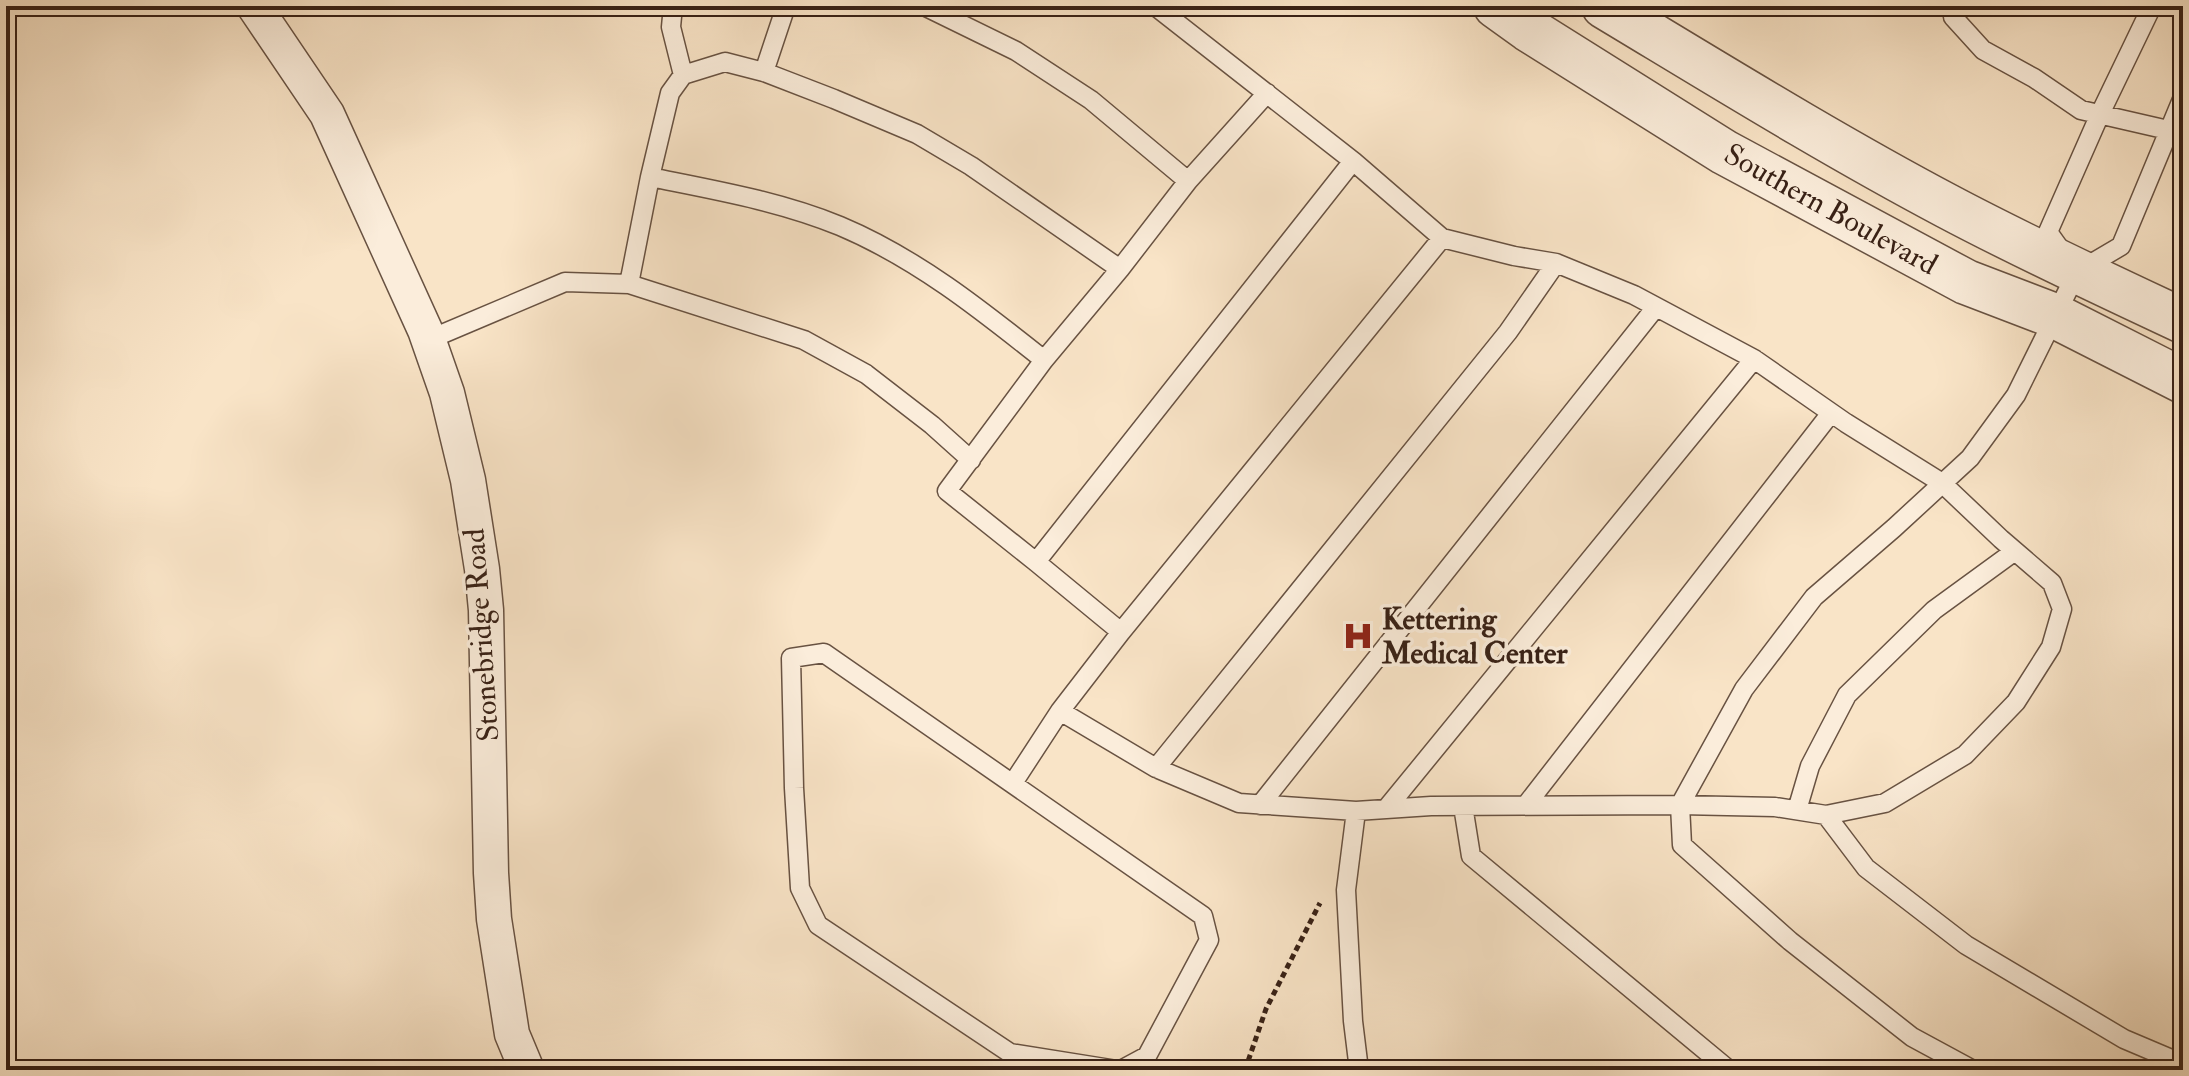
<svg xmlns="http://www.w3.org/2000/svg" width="2189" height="1076" font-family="'IM FELL Double Pica',serif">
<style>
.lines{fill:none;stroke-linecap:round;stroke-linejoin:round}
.service-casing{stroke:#685242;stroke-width:21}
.minor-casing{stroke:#685242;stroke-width:37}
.tertiary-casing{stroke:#685242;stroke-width:47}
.path{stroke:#382116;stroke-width:5;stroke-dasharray:6 4;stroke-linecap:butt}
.service{stroke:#fbeddb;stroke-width:18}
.minor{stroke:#fbeddb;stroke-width:34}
.tertiary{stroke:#fbeddb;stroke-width:44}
.labels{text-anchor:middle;stroke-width:7;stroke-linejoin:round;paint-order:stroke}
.street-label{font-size:30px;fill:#382116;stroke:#fbeddb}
.poi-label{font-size:30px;font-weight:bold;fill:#382116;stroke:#fbeddb;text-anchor:start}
</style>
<rect width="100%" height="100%" fill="#f9e4c7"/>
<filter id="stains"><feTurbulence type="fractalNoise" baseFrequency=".0025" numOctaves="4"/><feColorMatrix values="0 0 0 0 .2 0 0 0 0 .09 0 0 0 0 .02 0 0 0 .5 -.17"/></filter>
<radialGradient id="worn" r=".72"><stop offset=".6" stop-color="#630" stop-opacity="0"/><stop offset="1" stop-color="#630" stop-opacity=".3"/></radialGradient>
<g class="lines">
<g class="service-casing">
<path id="service" d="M673,6L671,27L683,75
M924,6L1016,51L1091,100L1188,181
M1155,6L1353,161L1442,238L1514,256L1556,263L1508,332L1156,768
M1953,6V17L1983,50L2034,78L2081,110L2168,130L2183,137
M764,72L786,6
M650,177C714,190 779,201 840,226C916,258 980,309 1044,360
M2063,253L2048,232L2100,114L2152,6
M1556,263L1634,295L1754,359L1846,423L1942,483L2001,539L2052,583L2062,609L2051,647L2016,702L1965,755L1885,803L1826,815L1775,807L1680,805L1682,845L1790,941L1912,1037L1973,1070
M428,340L565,282L629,284
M971,460L932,425L866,374L804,340L629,284L650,177L670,93L683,75L725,62L764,72L834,99L917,134L971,166L1120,269
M1036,562L1353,161
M1121,632L1036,562L947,491L1044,360L1120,269L1188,181L1267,93
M1060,711L1156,768L1239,803L1356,811
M1013,783L1060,711L1121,632L1442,238
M1260,805L1656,307
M1526,805L1831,413
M1463,806L1471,856L1729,1070
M1386,809L1754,359
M1797,810L1810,766L1847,695L1934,610L2015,551
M1826,815L1866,868L1966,945L2124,1039L2183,1064
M1117,1070L1010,1053L818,925L800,888L794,788L791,658L824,653L1203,916L1209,940L1147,1056L1121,1070
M1359,1070L1353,1021L1346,890L1356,811L1431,806L1680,805L1744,689L1814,597L1894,528L1970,458L2016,395L2077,272L2121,246L2183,97"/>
</g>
<g class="minor-casing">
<path id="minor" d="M254,6L327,114L425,330L447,393L468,480L482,569L486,610L491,873L494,919L512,1034L527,1070"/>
</g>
<g class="tertiary-casing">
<path id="tertiary" d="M1496,6L1528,29L1724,152L1966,282L2055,316L2183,381
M1604,6C1717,74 1830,144 1947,206C2024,247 2104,284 2183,321"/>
</g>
<path class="path" d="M1245,1070L1266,1009L1320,903"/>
<use href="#service" class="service"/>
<use href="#minor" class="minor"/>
<use href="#tertiary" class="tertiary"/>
</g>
<defs>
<g id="hospital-bare" transform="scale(2.4)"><path d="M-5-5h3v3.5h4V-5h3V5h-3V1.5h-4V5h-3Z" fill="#8f2418" stroke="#fbeddb" stroke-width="2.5" paint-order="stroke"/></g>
</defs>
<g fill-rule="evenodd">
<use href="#hospital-bare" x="1358" y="636"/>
</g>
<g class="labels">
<g class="street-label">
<text transform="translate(1831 209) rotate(29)" y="10">Southern Boulevard</text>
<text transform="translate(481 635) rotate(-94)" y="10">Stonebridge Road</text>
</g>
<g class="poi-label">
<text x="1382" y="629">Kettering<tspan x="1382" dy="34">Medical Center</tspan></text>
</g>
</g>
<rect width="2189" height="1076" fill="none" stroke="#f9e4c7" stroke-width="32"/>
<rect x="8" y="8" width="2173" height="1060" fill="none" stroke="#382116" stroke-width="4"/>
<rect x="16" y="16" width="2157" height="1044" fill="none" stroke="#382116" stroke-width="2"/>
<rect width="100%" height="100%" filter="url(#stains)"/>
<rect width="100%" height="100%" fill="url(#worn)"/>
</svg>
